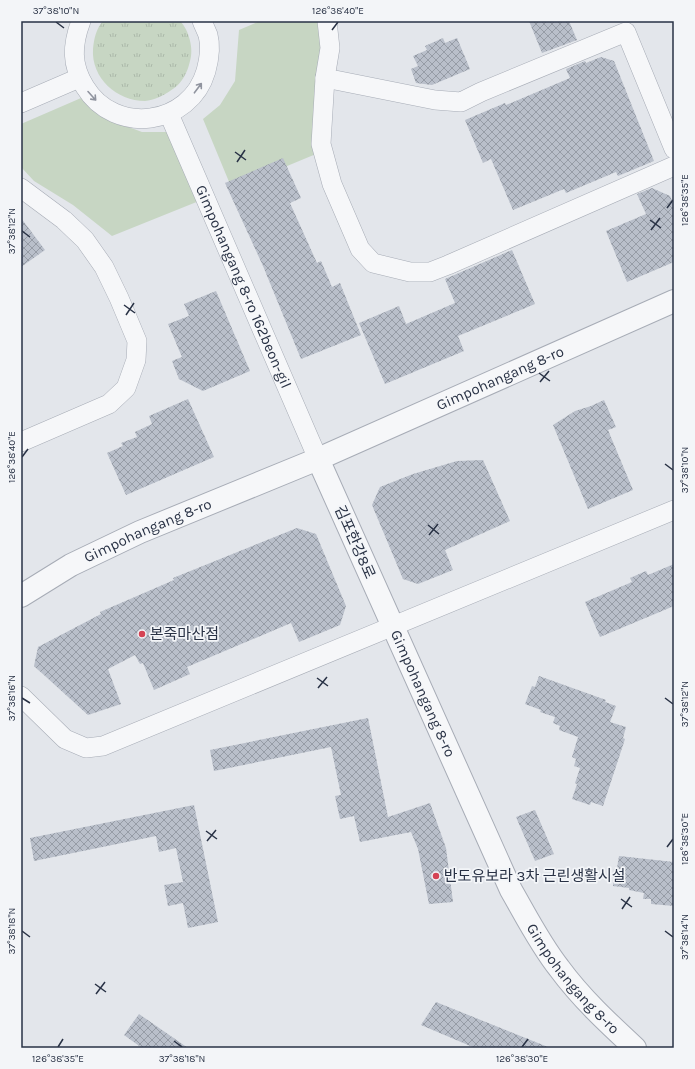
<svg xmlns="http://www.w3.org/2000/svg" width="695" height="1069" font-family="Karla,'Noto Sans KR',sans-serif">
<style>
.grass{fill:url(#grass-tufts)}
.park{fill:#c7d6c3}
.building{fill:url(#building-cross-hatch)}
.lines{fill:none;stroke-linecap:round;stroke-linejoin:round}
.minor-casing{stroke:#a7acb6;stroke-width:20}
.tertiary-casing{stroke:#a7acb6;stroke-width:24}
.minor{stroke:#f6f7f9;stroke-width:19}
.tertiary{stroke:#f6f7f9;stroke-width:22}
.oneway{stroke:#90949f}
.ticks{fill:none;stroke:#293245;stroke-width:1.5}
.poi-dot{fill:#d54354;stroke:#f3f5f8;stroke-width:1.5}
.labels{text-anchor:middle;stroke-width:3.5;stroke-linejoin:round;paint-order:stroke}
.street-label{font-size:15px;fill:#293245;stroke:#f3f5f8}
.poi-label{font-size:15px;fill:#293245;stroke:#f3f5f8;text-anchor:start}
.neatline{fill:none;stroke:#293245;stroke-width:1.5}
.ticks-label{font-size:10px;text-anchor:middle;fill:#293245}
</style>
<defs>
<pattern id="grass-tufts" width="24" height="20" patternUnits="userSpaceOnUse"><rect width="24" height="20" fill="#c7d6c3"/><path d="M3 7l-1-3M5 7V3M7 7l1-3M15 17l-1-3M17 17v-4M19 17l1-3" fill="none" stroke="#abb8a9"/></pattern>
<pattern id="building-cross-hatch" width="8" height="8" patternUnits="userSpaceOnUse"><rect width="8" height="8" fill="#b9bfca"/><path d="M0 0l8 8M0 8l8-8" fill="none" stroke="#969ca6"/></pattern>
</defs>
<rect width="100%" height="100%" fill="#e3e6eb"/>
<path class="grass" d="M103,21H180C189,30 194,49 190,61C189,65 188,69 186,73C183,80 177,87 170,91C163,96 154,100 145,101C117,101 91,78 93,49C94,39 96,29 103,21Z"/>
<path class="park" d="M260,21H325L316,154L232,189L203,119L220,105L235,81L239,30Z
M88,95L115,122L142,132H171L199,201L112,236L73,205L34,181L21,167V124Z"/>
<path class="building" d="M529,21H569L577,40L542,53Z
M443,38L445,43L457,38L470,69L432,85L416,83L411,69L418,66L413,56L427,50L425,46Z
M601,57L614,61L654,161L618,176L616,172L566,193L564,189L513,210L491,159L483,163L465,120L505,103L506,105L570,78L566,69L585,61L586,63Z
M283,158L301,198L290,203L317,263L321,261L332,287L340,283L361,335L301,359L263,266L225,183Z
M652,188L670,196L674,205V262L627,282L606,231L646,214L637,194Z
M21,218L45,250L21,267Z
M512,250L535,304L458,336L464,351L385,384L359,323L399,306L406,324L455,303L445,279Z
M216,291L250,371L203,391L179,379L172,361L182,357L168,324L189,316L184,304Z
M188,399L214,457L126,495L107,453L123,446L121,443L137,437L135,432L152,424L149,416Z
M604,400L616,427L608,430L633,490L588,509L553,425L575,411L591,406Z
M483,460L510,521L445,550L453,570L418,584L403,579L372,505L380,487L413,474L457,461Z
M297,528L316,534L346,606L340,625L299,642L291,623L187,667L190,674L154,690L143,663L140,664L135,655L108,669L121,704L88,715L34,666L38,647L101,614L100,612L174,580L173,578Z
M674,564V606L600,637L585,602L632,582L630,578L646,571L648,575Z
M539,676L606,700L605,702L616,706L610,722L626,727L623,738L625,739L603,806L591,802L590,805L572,799L577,784L575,783L580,768L574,766L576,759L572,757L578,737L559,730L560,726L553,723L555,717L540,712L541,710L525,704L532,686L535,687Z
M368,718L388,817L430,803L446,848L453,902L429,904L418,849L411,832L360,842L354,816L340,819L335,796L341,795L331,747L214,771L210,750Z
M194,805L218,922L188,928L183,903L168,906L164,885L183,882L176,848L159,852L156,836L34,861L30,838Z
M535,810L554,854L535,861L516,817Z
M619,856L674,862V906L651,904V899H643L644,893L629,890V888L613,886L614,868H617Z
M436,1002L548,1047V1048H475L421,1025Z
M139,1014L188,1048H142L124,1035Z"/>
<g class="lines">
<g class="minor-casing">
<g id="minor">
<path d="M81,21C72,45 71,65 85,87C115,136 190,126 206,71C209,60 211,46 208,35C206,30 204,26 202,21"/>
<path d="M327,21L330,48L325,78L435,100L461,102L481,92L626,32L674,149"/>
<path d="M325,78L321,144L332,184L360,249L373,263L410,272H430L448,265L674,166"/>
<path d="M21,103L79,78"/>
<path id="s1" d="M169,114L318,459"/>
<path d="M21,188L64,220L85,240L104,267L119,298L137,341L136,360L126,388L109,404L21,442"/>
<path d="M21,696L65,739L86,748L103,746L674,510"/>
</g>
</g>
<g class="tertiary-casing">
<g id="tertiary">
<path id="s2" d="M318,459L511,890C526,916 540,944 559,968C581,998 608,1023 635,1048"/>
<path id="s3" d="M21,596L71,565L140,532L318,459L674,301"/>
</g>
</g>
<use href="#minor" class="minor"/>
<use href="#tertiary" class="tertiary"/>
</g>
<defs><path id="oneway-shaft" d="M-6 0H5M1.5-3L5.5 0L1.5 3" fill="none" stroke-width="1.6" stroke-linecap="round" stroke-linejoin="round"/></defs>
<g class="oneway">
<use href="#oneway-shaft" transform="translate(198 88) rotate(-53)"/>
<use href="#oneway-shaft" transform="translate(92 96) rotate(48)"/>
</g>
<path class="ticks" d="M56,22L64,28M332,30L338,22M235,152L246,160M237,162L245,150M667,208L673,200M650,220L661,228M651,230L660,218M22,231L30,237M124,305L135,313M126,315L134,303M539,373L550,381M540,382L549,371M22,457L28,449M665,464L673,470M428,525L439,534M429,535L438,524M317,678L328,686M318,688L327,677M22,698L30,703M665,698L673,704M206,831L217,839M207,841L216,830M667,847L673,839M621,899L632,907M622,909L630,897M22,931L30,937M665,931L673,937M95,984L106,992M96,994L105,982M174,1041L182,1047M58,1047L63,1039M522,1047L528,1039"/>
<g class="poi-dot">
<circle cx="142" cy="634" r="4"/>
<circle cx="436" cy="876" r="4"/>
</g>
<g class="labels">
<g class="street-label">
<text dy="5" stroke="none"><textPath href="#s1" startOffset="188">Gimpohangang 8-ro 162beon-gil</textPath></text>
<text dy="5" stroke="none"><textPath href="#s3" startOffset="527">Gimpohangang 8-ro</textPath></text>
<text dy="5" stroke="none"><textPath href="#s3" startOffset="143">Gimpohangang 8-ro</textPath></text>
<text transform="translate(355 542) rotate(66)" y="5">김포한강8로</text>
<text dy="5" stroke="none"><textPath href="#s2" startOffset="257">Gimpohangang 8-ro</textPath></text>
<text dy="5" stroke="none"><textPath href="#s2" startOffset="581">Gimpohangang 8-ro</textPath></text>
</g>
<g class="poi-label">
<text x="150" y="639">본죽마산점</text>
<text x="444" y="881">반도유보라 3차 근린생활시설</text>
</g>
</g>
<rect width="695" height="1069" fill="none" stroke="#f3f5f8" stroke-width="44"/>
<rect x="22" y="22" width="651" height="1025" class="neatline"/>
<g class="ticks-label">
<text x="56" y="14">37°38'10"N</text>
<text x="338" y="14">126°38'40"E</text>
<text transform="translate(684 200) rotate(-90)" y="4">126°38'35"E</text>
<text transform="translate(11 231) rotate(-90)" y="4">37°38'12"N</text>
<text transform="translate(11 457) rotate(-90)" y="4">126°38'40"E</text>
<text transform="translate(684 470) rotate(-90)" y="4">37°38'10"N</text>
<text transform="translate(11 698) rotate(-90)" y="4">37°38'16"N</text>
<text transform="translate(684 704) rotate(-90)" y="4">37°38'12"N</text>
<text transform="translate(684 839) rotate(-90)" y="4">126°38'30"E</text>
<text transform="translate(11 931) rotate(-90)" y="4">37°38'18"N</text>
<text transform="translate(684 937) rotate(-90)" y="4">37°38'14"N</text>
<text x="58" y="1062">126°38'35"E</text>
<text x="182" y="1062">37°38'18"N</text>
<text x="522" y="1062">126°38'30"E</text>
</g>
</svg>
